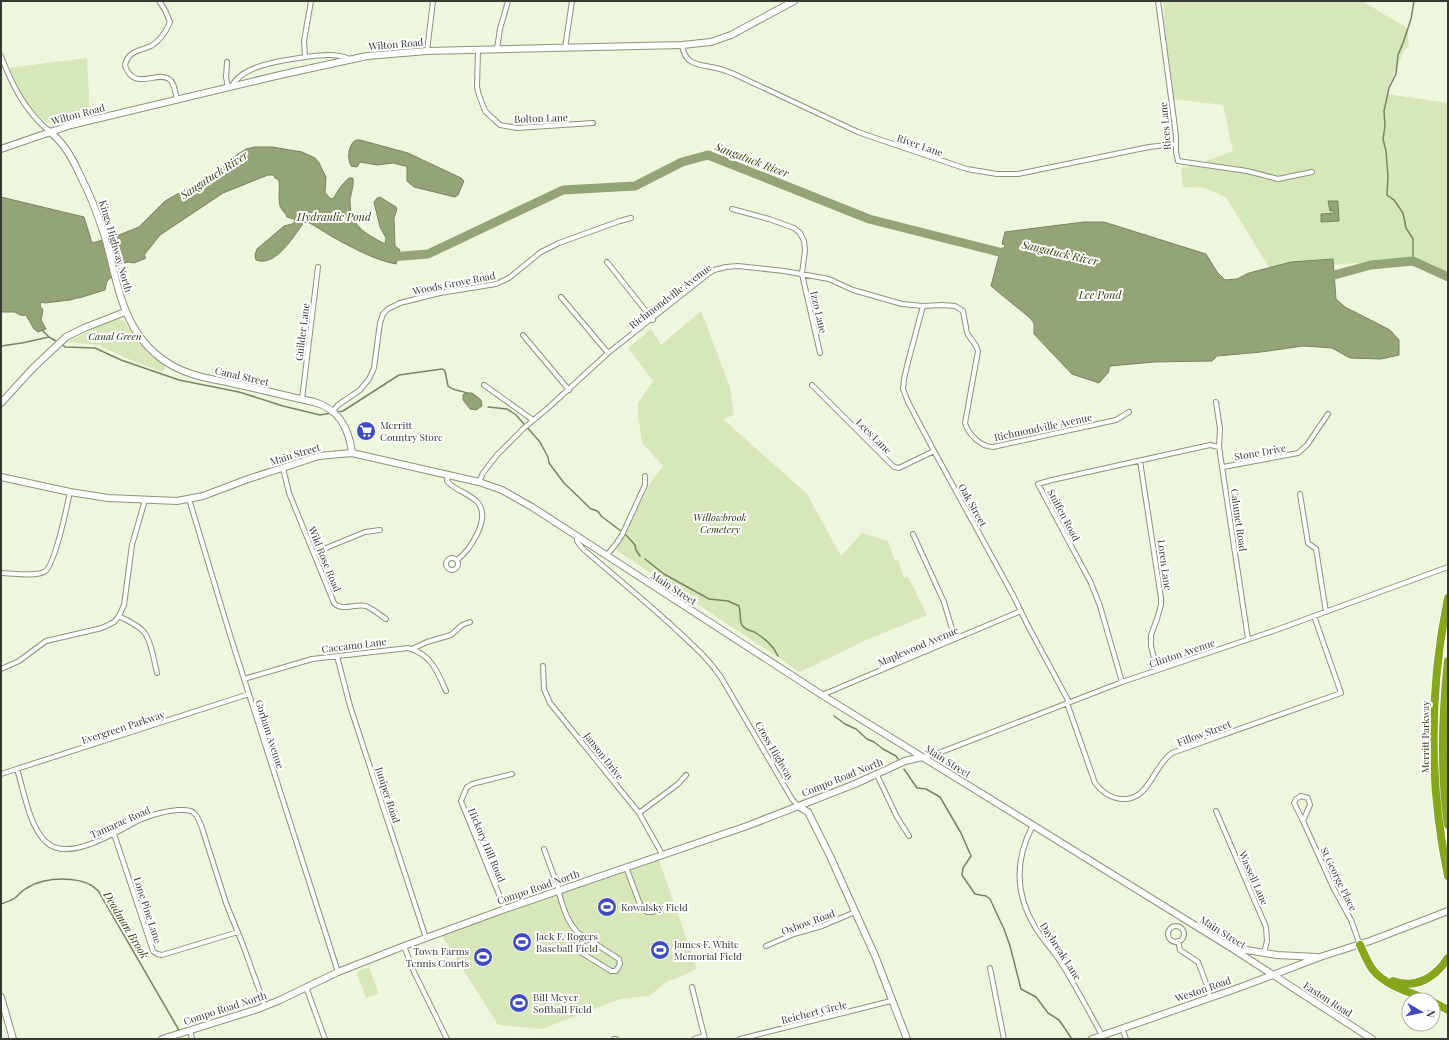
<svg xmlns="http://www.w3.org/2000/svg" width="1449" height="1040" font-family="'Playfair Display',serif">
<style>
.green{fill:#d7e7b9}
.water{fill:#94a476;stroke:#788461}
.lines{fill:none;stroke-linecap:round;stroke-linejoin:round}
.stream{stroke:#788461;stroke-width:1.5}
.river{stroke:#94a476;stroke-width:9}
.street-casing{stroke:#8b937c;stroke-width:6}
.secondary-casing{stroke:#8b937c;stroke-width:8}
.highway-casing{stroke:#fff;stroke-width:10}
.street{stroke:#fff;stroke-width:4}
.secondary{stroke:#fff;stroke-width:6}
.highway{stroke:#86a71c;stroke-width:8}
.labels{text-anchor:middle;stroke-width:4;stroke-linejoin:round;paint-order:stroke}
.street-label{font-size:10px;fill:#363930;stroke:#fff}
.park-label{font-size:10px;font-style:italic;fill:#27310d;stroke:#fff}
.poi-label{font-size:10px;fill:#363930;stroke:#fff;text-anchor:start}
.water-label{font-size:11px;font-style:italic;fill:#2e3b04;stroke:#fff}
</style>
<rect width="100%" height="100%" fill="#eef7de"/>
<path class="green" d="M1163,1H1362L1407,28L1409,46L1404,50L1386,94L1448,103V274L1411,266L1355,263L1335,265L1301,273L1271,271L1226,197L1205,188L1183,187L1181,168L1195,165L1233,151L1223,105L1173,99L1166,46Z
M87,58L90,115C83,118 57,124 50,123C36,121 12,81 8,68Z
M701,311L730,387L734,415L723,419L807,494L841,556L862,533L888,541L895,561L898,560L904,578L908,576L927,615L864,641L800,672L616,550L652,480L663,466L642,443L638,415V403L653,381L628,348L651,329L661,345Z
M115,319H119L124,321L138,342L146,351L166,366L162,372L133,361L98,345L67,342L106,323Z
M659,860L697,969L665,983L649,996L620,999L542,1029L498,1025L441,934L512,908Z
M369,967L379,993L366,998L356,972Z"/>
<path class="water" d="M356,140H360L408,153L461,178L464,181L458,195L455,197L414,187L407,181V166H405L393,163L377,165L360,162L357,167L351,166C347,159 348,144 356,140Z
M255,147H272L302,152L315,158L319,163L326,177L325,193L331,199L334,198C337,191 343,183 349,178H353C354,186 351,193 350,200C350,227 365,233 385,244L386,238L380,227L374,202L377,198L380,197L396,207L397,209L394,218L395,246L400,250L396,264C374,260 351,247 331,236C322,231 315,225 305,221C295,234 276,268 256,260L255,255L257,249L284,226L292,224L295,222L294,219L287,217C286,213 282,211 280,206C278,197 280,189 279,180L275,178L274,175H268L223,193L160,235L144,255L146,258L134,263L129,262L124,263L123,268L107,281L105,290L79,298H77L70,300L45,303L41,302L40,306L43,310L41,320L46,329L38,332L34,329L26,315C22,316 19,315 15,312H1V197L84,217L92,243L114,237L139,227L165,201L220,170L238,154L246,149Z
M1328,201H1338L1339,221L1321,222V214L1334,213V211H1330Z
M1084,222H1104L1206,254L1217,272L1225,280L1237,279L1249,273L1291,262L1333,259L1336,299L1345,307L1390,330L1399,340V355L1381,359L1350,358L1332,348L1303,346L1261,352L1217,356L1212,361L1154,362L1110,366L1108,373L1099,383L1072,374L1034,334V323L1030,318L991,286L1001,248H1004L1005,245L1002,244L1005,232Z
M465,393H472L481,400L482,406L476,410L470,409L463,400V395Z"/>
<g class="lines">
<path class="stream" d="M1413,261V239L1406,228L1403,213L1394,200L1387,195L1388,176L1386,151L1383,139L1385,126L1384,111L1389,88L1396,74L1398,55L1403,43L1411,19L1414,1
M42,330L49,337
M62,344L65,347L95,348L121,360L179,380L239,392L283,406L320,415L331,413
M1,346L22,343L49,337L59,343
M488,407L507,409L516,415L540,442L548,457L549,463L564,483L591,509C596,510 599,511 601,516L621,531
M337,412L343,411L399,375L442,369L445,371L448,386C453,391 460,390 467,393
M626,535L635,545L636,550L640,556
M645,559L664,574L709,599L728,601L739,606C741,613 739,619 742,625C746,631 751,630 756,633C765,639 773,645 778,656
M834,716L845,724L856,729L867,739L874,742L883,749L896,756L898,759
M904,769L917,788L926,789L940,797L961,833L971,856L963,868L962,875L975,894L986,896L990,899L1004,929L1010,946L1021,989L1036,997L1048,1013L1059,1020L1072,1039
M1,904C6,902 11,901 15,898C19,895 22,890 27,888C44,877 85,874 99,892L180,1032"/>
<path class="river" d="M388,255L391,257L428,254L563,190L635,186L682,162L708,155L869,219L1011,255
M1323,278L1371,265L1413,261L1448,277"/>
<g class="street-casing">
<path id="street" d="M159,1L165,10L170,22C166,32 161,40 151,46C140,51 127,51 125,66C135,92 157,70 169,79C175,83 175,93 177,99
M311,1L304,41L305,57C321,55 335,53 350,59
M1158,1L1174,120L1176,137V152L1178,161L1247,171L1278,179L1312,172
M682,45C685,66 699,64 716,68C722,69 728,72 734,74L858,132L878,139L967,169L997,174H1018L1149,147L1176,144
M565,48L572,1
M497,49L500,29L508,1
M478,50L477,87L479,95L485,111L500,125L517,128L593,123
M427,51L433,1
M1,56C12,85 25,111 49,131
M227,62L226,77L228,87
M232,86C242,65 284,60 305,57
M732,209L769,219L794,228L800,233L804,241L805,250L802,274L820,353
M607,262L653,320
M561,297L608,353
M923,306L908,362L904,379L903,389L908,402L934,451L1014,597L1027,624L1069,702
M523,335L569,390
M484,385L533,420
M812,385L894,467L899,468L934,451
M302,399L318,267
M1216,402L1220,429L1219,447L1248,639
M333,411L338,405L360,390L369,379L374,368L380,323L383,314L388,309L400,303L440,293L496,284L509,278L541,252L559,243L620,221L631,218
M1140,461L1161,598V605L1157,619L1151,635V646L1157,670
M1223,467L1298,453L1307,445L1328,414
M283,468L289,493L334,603C342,612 356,603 366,606C373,609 380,615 386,619
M448,475L447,481C455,491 470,493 478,503C491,519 470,550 457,560
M479,482L483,473L497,455L524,428L548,408L608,353L708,274L714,270L726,267L738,266L784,271L829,279L853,290L902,304L923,306L942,305L955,306L963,311L967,333L976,346L978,351L965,423C968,434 981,447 993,447L1116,420L1129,412
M1300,494L1308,543L1316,549L1326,612
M189,499L230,635L338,972
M913,534L944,602L955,639
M577,536V541L582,548C611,573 640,597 668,622C687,640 708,657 722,679L792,799L798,806
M314,553L365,532L380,530
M607,555L616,544L622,535L645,485V476
M446 564a6 6 0 1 1 12 0a6 6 0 1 1-12 0Z
M1,573C13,573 33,577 44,572C55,567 67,506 70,492
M119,616C126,620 135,624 141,629C151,637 154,661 157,673
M412,649L427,642L451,635L462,625L470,622
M337,656L350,706L426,938
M543,666L544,689L550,703L639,813L662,854
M1,669L19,661L46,641L102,628L114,622L119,616L124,605L132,545L145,500
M244,679L312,659L408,648C430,653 438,672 446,691
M1122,682L1100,606L1091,583L1038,484L1052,480L1210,445L1219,447
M822,695L1021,611
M1067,703L1095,783C1102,792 1110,798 1121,799C1150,801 1152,767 1172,753L1341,693L1314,616
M922,757L936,754L1122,682L1276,630L1448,567
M17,769C24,791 29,826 46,842C70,864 119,829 142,819C154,814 166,811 178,810C183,810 189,809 193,812C198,816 200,823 202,828L226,903L243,945L265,1006
M1,774L249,694
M877,775L897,817L909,836
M1216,811L1266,927L1267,941L1264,953
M639,813L678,784L686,775
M1303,821L1310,805L1308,798L1301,796L1296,799L1294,803L1303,821L1333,887L1351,920L1360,945
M1033,825C1015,859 1015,894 1035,927C1042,939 1052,949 1060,961C1075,985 1088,1010 1102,1035
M114,834L153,951L157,954L162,955L238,932
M544,849L559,890
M626,867L641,907L647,912H653
M558,890C563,906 566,920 577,932L619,959L620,964L616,971H611L582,953L579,948L585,938
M505,909L461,801L467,787L472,784L512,774
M1168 934a8 8 0 1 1 16 0a8 8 0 1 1-16 0Z
M1178,941L1180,950L1198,962L1208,988L1210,997
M404,946L414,972L447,1039
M766,946L794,934L822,926L855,912
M990,968L1004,1039
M306,987L325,1039
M692,987L705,1039
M1122,1028L1126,1039
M190,1030L192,1039
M614,1039H616
M694,1039L704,1036
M740,1039L891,1001"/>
</g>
<g class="secondary-casing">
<path id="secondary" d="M49,131C63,142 72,157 79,173C90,194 98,215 105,237C119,288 123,338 173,366C191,376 212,379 231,383C259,389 286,396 314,402C339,409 349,428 352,453
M1,149L71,125L280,75L367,56L427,51L682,45L711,42L731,35L794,1
M1,403L33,368L66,337L84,328L125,312
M1,477L70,492L108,498L177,501L203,496L248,479L319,456L352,453L479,482L502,490L532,507L822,695L1230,947L1372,1039
M798,806L808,812L830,856L876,958L907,1039
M1234,948L1277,955L1316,957
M1,997L13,1039
M162,1039L258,1009L280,1000L338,972L404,946L505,909L747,826L855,784L905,761L922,757
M1092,1039L1241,987L1320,957L1370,941L1448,911"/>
</g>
<g class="highway-casing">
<path id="highway" d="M1448,598C1429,690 1429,784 1448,876
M1448,661C1442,716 1440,770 1448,825
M1360,945C1364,953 1367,962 1373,970C1386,986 1410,992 1428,1000
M1393,981C1416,989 1435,978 1448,958
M1433,1002L1448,1010"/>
</g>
<use href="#street" class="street"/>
<use href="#secondary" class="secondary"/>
<use href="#highway" class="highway"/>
</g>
<defs>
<g id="supermarket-disc" transform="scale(1)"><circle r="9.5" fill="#404bbf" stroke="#fff"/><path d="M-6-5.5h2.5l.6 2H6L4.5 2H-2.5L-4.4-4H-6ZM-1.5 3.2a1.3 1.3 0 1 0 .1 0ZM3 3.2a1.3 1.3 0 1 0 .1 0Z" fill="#fff"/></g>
<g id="stadium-disc" transform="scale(1)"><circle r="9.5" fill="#404bbf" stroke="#fff"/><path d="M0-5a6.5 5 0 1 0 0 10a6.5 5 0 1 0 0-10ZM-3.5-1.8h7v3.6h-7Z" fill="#fff"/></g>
</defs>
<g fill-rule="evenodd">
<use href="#supermarket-disc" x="366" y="431"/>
<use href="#stadium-disc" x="607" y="907"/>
<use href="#stadium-disc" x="522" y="942"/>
<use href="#stadium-disc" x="660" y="950"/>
<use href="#stadium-disc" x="483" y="957"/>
<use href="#stadium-disc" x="519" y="1003"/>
</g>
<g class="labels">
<g class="street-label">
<text transform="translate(396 44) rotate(-5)" y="4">Wilton Road</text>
<text transform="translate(78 114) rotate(-15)" y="4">Wilton Road</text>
<text transform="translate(541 118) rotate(-2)" y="4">Bolton Lane</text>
<text transform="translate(1165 126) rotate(-95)" y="4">Rices Lane</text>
<text transform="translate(920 145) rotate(19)" y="4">River Lane</text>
<text transform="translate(116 246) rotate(74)" y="4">Kings Highway North</text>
<text transform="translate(454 283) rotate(-11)" y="4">Woods Grove Road</text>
<text transform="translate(670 296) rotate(-37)" y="4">Richmondville Avenue</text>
<text transform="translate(819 312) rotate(77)" y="4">Izzo Lane</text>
<text transform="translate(302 332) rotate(-83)" y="4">Guilder Lane</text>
<text transform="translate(242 376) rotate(13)" y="4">Canal Street</text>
<text transform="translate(1043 427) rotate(-12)" y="4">Richmondville Avenue</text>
<text transform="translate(874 436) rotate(45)" y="4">Lees Lane</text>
<text transform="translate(1260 452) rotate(-10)" y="4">Stone Drive</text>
<text transform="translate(295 454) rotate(-17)" y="4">Main Street</text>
<text transform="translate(973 505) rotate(61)" y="4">Oak Street</text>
<text transform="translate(1064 515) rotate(62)" y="4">Sniffen Road</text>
<text transform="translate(1239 520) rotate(82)" y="4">Calumet Road</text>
<text transform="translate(325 559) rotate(68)" y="4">Wild Rose Road</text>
<text transform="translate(1165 565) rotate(82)" y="4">Loren Lane</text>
<text transform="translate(674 588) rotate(33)" y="4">Main Street</text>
<text transform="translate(354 645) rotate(-7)" y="4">Caccamo Lane</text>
<text transform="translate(918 646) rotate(-23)" y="4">Maplewood Avenue</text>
<text transform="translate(1182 653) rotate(-19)" y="4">Clinton Avenue</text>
<text transform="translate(123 727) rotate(-18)" y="4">Evergreen Parkway</text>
<text transform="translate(1204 733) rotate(-20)" y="4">Fillow Street</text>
<text transform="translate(270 734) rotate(72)" y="4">Gorham Avenue</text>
<text transform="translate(1425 737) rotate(-90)" y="4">Merritt Parkway</text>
<text transform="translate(775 751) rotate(60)" y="4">Cross Highway</text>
<text transform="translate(604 756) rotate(52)" y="4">Janson Drive</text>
<text transform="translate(948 761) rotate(32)" y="4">Main Street</text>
<text transform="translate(842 777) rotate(-22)" y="4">Compo Road North</text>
<text transform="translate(388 795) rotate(72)" y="4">Juniper Road</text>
<text transform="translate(120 822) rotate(-24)" y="4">Tamarac Road</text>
<text transform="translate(487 845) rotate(67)" y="4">Hickory Hill Road</text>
<text transform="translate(1254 878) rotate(66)" y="4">Wassell Lane</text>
<text transform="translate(1339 879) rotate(64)" y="4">St George Place</text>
<text transform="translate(538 887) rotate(-19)" y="4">Compo Road North</text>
<text transform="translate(148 910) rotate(72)" y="4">Lone Pine Lane</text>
<text transform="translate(808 922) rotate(-20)" y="4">Oxbow Road</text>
<text transform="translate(1223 932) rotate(32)" y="4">Main Street</text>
<text transform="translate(1061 951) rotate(57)" y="4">Daybreak Lane</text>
<text transform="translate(1203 989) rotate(-19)" y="4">Weston Road</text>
<text transform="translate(1328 999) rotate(33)" y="4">Easton Road</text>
<text transform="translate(225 1008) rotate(-18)" y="4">Compo Road North</text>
<text transform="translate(814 1012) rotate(-14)" y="4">Reichert Circle</text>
</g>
<g class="park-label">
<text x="115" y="340">Canal Green</text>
<text x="720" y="521">Willowbrook<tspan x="720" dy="12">Cemetery</tspan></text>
</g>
<g class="poi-label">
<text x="380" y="429">Merritt<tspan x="380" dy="12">Country Store</tspan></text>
<text x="621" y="911">Kowalsky Field</text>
<text x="536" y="940">Jack F. Rogers<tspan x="536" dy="12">Baseball Field</tspan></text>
<text x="674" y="948">James F. White<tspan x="674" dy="12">Memorial Field</tspan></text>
<text x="469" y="955" text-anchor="end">Town Farms<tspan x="469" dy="12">Tennis Courts</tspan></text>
<text x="533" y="1001">Bill Meyer<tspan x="533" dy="12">Softball Field</tspan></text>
</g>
<g class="water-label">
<text transform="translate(752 160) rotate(21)" y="4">Saugatuck River</text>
<text transform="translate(214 175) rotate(-33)" y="4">Saugatuck River</text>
<text x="334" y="221">Hydraulic Pond</text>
<text transform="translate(1060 253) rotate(13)" y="4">Saugatuck River</text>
<text x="1100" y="299">Lee Pond</text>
<text transform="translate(126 925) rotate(59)" y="4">Deadman Brook</text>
</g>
</g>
<rect width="1449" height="1040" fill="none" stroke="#363930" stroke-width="4"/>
<g transform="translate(1421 1012) rotate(99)"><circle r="19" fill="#ffffff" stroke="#afb0ac"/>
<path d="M0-3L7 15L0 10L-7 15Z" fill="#404bbf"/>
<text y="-6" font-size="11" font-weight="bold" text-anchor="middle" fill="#363930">N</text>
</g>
</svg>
